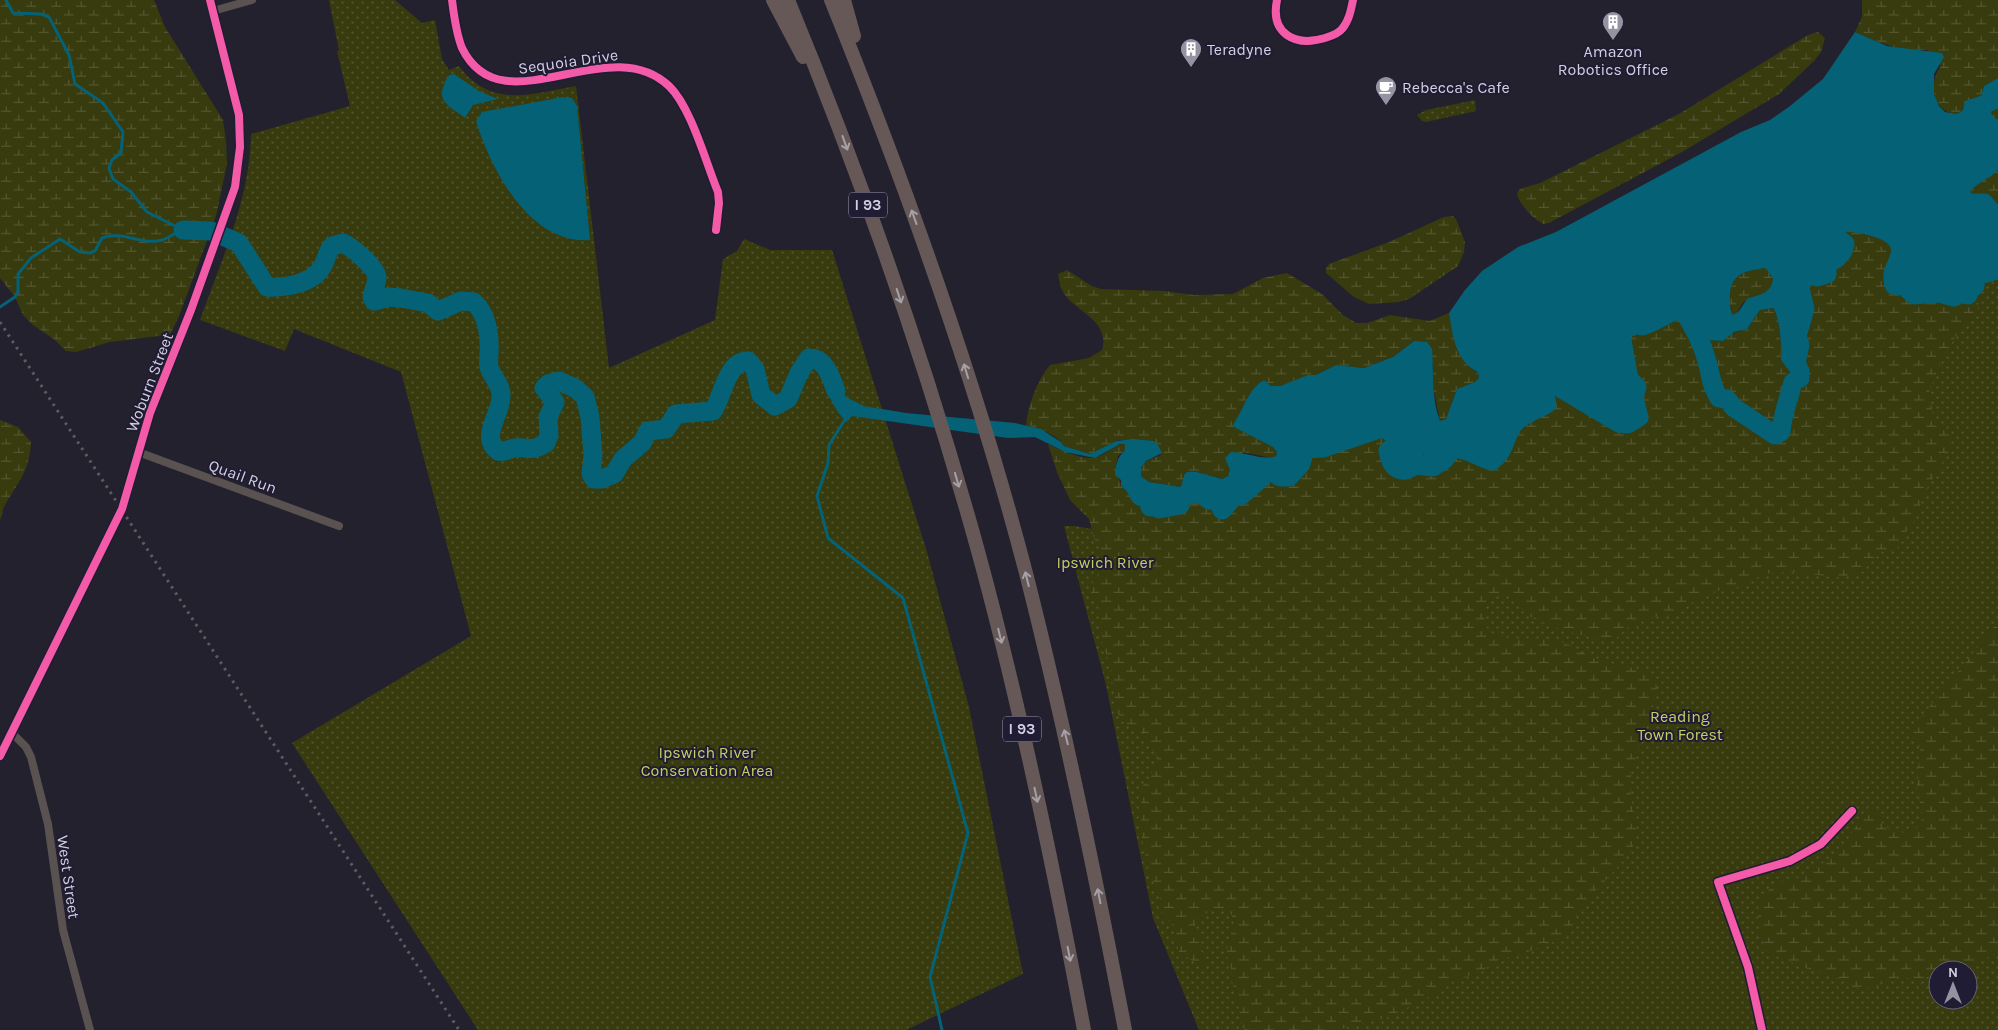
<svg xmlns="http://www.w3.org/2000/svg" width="1998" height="1030" font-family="Karla,sans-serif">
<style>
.green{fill:url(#green-dots);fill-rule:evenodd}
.wetland{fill:url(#wetland-marsh)}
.water{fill:#046176;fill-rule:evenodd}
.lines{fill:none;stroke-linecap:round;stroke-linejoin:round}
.stream{stroke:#046176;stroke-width:3}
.river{stroke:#046176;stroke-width:19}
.minor{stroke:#5a5250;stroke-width:8}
.tertiary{stroke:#5a5250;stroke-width:10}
.motorway{stroke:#655856;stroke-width:14}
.rail{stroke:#605a5f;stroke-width:3;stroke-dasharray:2.5 5;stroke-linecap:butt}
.cycleway-casing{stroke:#201c33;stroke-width:11}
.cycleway{stroke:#f35aa7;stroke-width:8}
.oneway{stroke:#a6a0a9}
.labels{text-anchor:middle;stroke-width:4;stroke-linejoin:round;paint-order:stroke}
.shield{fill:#201c33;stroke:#9d9aac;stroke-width:1}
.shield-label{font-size:15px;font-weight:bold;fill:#d2d0e0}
.poi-label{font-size:16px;fill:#d2d0e0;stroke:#201c33;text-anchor:start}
.street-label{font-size:16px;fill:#d2d0e0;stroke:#201c33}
.park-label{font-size:16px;fill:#c4d061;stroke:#201c33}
</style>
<defs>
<pattern id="green-dots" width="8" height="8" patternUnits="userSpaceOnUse" patternTransform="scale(1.25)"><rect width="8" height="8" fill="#373b0d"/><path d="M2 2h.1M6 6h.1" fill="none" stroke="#535630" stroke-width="1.8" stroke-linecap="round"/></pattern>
<pattern id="wetland-marsh" width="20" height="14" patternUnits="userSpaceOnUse" patternTransform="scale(1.25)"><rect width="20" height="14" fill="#373b0d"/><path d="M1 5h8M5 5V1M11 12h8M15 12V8" fill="none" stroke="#535630"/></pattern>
</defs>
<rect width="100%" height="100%" fill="#24212e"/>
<path class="green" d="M329,0H395L422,23L435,20L442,59L449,70L459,66C491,109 531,94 576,86L609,368L715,320L723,259L737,251L744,239L770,250H832L927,552L969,707L1023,974L906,1030H478L292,743L471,636L401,372L294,329L285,351L200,320C222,258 250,200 251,134L350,106L337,51L339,50Z
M1475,100L1476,111L1426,122L1422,121L1417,115L1426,110Z
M1998,259V1030H1199L1153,918L1106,685L1064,526H1074L1130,535L1713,389L1979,274L1988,272ZM1938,970H1968V1000H1938Z"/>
<path class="wetland" d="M0,0H154L165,27L223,120L226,141L227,164L216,216L179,316L171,333L167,335L110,342L76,352L66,351L55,340L33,325L23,315L15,297L0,278Z
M1862,0H1998V78L1984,86L1981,96L1957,114C1932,113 1928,82 1941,66L1927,50C1897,50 1881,44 1855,32L1862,17Z
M1818,32L1825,38L1821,52L1814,61L1779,94L1682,152L1549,223L1543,224C1533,218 1519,205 1517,193L1520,189L1540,183L1679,114L1808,35Z
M1998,98V219L1984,203H1968L1963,199L1960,188L1968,177L1984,170L1994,149L1992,123L1981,117L1983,105Z
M1453,216L1456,219L1465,242L1464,252L1458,266L1409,299L1399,302L1369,304L1354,297L1326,273V268L1329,264L1389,242L1444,217Z
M1839,222C1857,222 1906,228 1900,255C1899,260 1894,264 1893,269C1892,273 1893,280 1894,285L1904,286L1914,295L1939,293L1954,297L1957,288L1971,289L1975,285V276L1979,274L1982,280L1977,312L1956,336L1943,357L1929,392L1934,421L1949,435V451L1923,495L1915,521L1900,539L1897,550L1880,552L1863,571L1848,575L1844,578L1789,572L1762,574L1746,586L1720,590L1691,603L1674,615L1659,616L1639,622L1625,629L1615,640C1594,640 1550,628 1531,617C1520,611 1520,595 1504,595C1484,595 1477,625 1494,634C1511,642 1535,636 1554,640C1569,642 1581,653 1595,659C1613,665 1632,666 1650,673L1656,681L1657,691L1650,718L1643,732L1640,748L1631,770V798L1637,829L1634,845L1622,862L1582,906L1571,929L1553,942L1520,955L1500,959L1483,970L1445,985L1435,994L1386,1018L1336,1030H1244L1231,977C1233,968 1228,962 1227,954C1227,938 1239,927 1230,912C1222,908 1215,910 1207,913C1191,920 1194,925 1200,940C1203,948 1204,958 1204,966L1202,967L1179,952L1172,924L1162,913L1160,897L1148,868L1141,834V787L1149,780L1158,757L1143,733L1122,721L1117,712L1109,662L1102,642L1101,612L1091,596V585L1097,576L1103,555L1094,538L1089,519L1070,500L1057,472L1048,444C1059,450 1081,459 1093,458C1104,457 1113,444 1125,444V450L1118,456L1116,465L1121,486L1134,498L1140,496L1148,499L1150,507L1153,505V499C1166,498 1177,518 1185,495L1201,494L1211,499L1208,494L1212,488L1220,494L1225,508L1234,497C1249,495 1257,474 1273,472L1276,475L1302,455L1305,449L1323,448L1382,428C1399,437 1415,445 1427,460H1444L1453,449L1461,448L1481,459L1505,445L1511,427L1544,394L1550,384L1556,383L1566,392L1619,423L1628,424L1639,417L1634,398L1637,387L1629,379L1621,335L1625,327L1636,323L1643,326C1657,322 1667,312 1682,309L1707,340L1747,329L1760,310L1773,308C1780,317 1782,348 1781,360L1796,363L1800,345L1797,336L1805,309L1800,288L1804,273L1818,277C1827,264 1837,258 1845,244L1838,238L1835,231Z
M1765,268L1773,278C1773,298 1753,292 1743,303C1739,308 1739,312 1733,315C1730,310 1730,306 1730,300C1729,275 1743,271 1765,268Z
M1067,270L1092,286L1101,289L1164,291L1194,295L1233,294L1263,278L1287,273L1322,294L1343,315L1356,323H1367L1390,315L1430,321L1449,313C1453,334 1457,362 1478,372L1479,378L1475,382L1457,389L1446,419L1440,421L1432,382L1433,364L1414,341L1393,357L1364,368L1336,365L1316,375H1308L1280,386H1271L1264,380C1248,388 1243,412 1233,426L1274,447L1277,452L1276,456L1271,458L1243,452L1228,476L1222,479L1197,472L1184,475L1181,487L1149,482L1141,476V468L1146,461L1161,455L1153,441L1118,440L1090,454L1064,446C1057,434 1040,429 1026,425C1028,405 1037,381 1050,365L1089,358L1102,350C1111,319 1072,311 1062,290C1060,286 1059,279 1058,274Z
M0,420L18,427L31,442C30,471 18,482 5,505C2,509 3,515 0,520Z
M1998,622V953L1969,966L1938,970V974L1915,980L1899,976L1873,988H1854L1842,979L1824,975L1765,952L1757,911L1763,897L1775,882H1786L1804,876L1839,852L1869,807C1878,808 1878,819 1884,825C1896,835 1910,835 1921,824L1922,814L1917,787L1920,748L1917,743L1910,739L1909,732Z"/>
<path class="water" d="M1855,32L1887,46L1942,53L1944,57L1934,74V94L1939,106L1945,112L1957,114L1963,110L1965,101L1981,96L1984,86L1998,78V98L1983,105L1981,117C1998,131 1991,136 1996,157C1988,172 1972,172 1960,188L1963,199L1968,203H1984L1998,219V234L1989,239L1990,245L1998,248V259L1993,264V271L1975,276V286L1968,295L1962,294L1960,287L1954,290V297L1939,293L1914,295L1904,286L1894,285C1890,272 1897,267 1900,255C1907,228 1857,222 1839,222L1835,231L1838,238L1845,244L1843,251L1837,258L1827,264V274L1818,277L1804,273L1800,288L1805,309L1797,335L1800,345L1795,371L1790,372L1781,360C1782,348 1780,317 1773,308L1760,310L1747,329L1734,332L1723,341L1707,340L1682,309C1667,312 1657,322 1642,326L1636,323L1631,327H1625L1621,335L1629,379L1637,387L1634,398L1639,417L1628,424L1619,423L1566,392L1557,383L1550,384L1544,394L1547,404C1536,411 1517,416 1511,428C1504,441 1504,452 1492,461C1483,459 1460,446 1454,449C1448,452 1445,460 1439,463L1430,464L1420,451L1403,439L1382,428L1323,448L1305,449L1301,464L1289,477H1280L1273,472L1267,473L1241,496L1234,497L1222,510L1219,504L1220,494L1212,488L1208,494L1211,499L1209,500L1201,494L1185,495L1180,505L1169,506L1166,509H1159L1160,500L1154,499L1153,507H1150L1148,499L1140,496L1134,498L1121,486V480L1115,475C1116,464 1117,458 1125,450V444H1120L1095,458L1065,452L1035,437L1008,438L852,416L847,422C831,407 827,391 824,370L833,368L846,397L864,406L906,413L1015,423L1041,429L1061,442L1064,446L1090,454L1116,441L1134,439L1153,441L1157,443L1162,453L1146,461L1141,468V476L1149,482L1181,487L1184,475L1187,472H1197L1222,479L1228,476L1230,470L1225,458L1231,452C1245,452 1264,461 1276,456L1277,452L1273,447L1232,426C1243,412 1248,388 1264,380L1271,386H1280L1308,375H1316L1336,365L1364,368L1393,357L1414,341L1427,342L1432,349C1434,374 1431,397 1440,421L1446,419L1457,389L1475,382L1479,378L1478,372C1455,361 1453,336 1449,313L1465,290L1482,271L1518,247L1556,232L1741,132L1770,120L1790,106L1823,79ZM1765,268L1773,278C1772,294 1759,294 1747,299L1739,311L1733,315C1730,310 1730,306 1730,300C1729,275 1743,271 1765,268Z
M454,74L479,91L498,99L473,105L465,118C453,108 436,103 444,85C446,79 447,75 454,74Z
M563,97L572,98L577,106L590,240C530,245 491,170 476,121L482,112Z"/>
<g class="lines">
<path class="stream" d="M6,0L13,13L41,14L49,17L69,55L75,84L103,103L123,132L121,153L112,160L109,168L113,179L131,192L147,212L183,230
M0,307L15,297L18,291V274L31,258L60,239L80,252L90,253L95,251L102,238C122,230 142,246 162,240C169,238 176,232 183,230
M846,418L829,445L828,463L817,496L828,538L903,598L968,833L930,977L942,1030"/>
<path class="river" d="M1998,98L1983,105L1981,117C1998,131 1991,136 1996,157C1988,172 1972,172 1960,188L1963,199L1968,203H1984L1998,219
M183,230L211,231L239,243L267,287C285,288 312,284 322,267C326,261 327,252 332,246L343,243C352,247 376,267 377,277C377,283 373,291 372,297L374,301L389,297L401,298L428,303L438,311L461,301L474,302C487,314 490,335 489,352C489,357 488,362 489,367C492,377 501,384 501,395C502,414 479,436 498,451C505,453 508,449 514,448C529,446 529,453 546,443L549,435L548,417L555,402L544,388L548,384L559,381L575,388L585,397L590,417L593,455L591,474L594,479H602L614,474L623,459L642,443L648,431L666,429L676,414L713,411C723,397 726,361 748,361L755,369L761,395L775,406L788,399L799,373L809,358C826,358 831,378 836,391
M1998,234L1989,239V245L1998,248
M1133,483L1140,496L1148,499L1150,507H1153V499L1160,500L1159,509L1180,505L1185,495L1201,494L1209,500L1211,499L1208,494L1212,488L1220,494L1219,504L1222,510L1234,497L1241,496L1267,473L1273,472L1280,477H1289L1301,464L1305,449L1323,448L1382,428C1396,435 1411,440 1414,457L1410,461L1405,460L1393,447L1388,451C1391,468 1400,476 1415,465L1433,467L1444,460L1453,449C1467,447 1479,458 1492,461C1504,452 1504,441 1511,428C1517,416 1536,410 1547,404L1544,394L1552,383L1619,423L1628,424L1639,417L1634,398L1637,387L1629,379L1621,335L1625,327H1631L1636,323L1642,326C1657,322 1667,312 1682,309C1693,325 1702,342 1707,361C1711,375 1711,386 1719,398L1727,399L1733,407L1775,435L1781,432C1782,415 1789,399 1793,382L1800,378V371L1796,363L1800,345L1797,336L1805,309L1800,288L1804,273L1818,277L1827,274V264L1837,258L1843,251L1845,244L1838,238L1835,231L1839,222C1857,222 1907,228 1900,255C1897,267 1890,271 1894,285L1904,286L1914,295L1939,293L1954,297V290L1960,286L1962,294L1968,295L1970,289L1975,286V276L1993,271V264L1998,259"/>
<path class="minor" d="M452,0C454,16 456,33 462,48C502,130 608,28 669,86C691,107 706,163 718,192L719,203L716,230
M1277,0C1270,34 1295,47 1325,38C1331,36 1338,34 1342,29C1349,21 1351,10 1353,0
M213,11L252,0
M138,452L339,526
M12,733L26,747L31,757L48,824L63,930L90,1030
M1762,1030L1748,967L1718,882L1790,861L1821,844L1852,811"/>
<path class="tertiary" d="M0,756L122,509L150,413L191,310L235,187L240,147L239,115L210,0"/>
<path class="motorway" d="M773,0L803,57
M788,0C862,179 926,363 978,551C1021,708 1054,869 1084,1030
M831,0C907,188 976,380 1027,577C1065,727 1096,878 1125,1030
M844,0L854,36"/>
<path class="rail" d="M0,322L459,1030"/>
<g class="cycleway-casing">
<path id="cycleway" d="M452,0C454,16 456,33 462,48C502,130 608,28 669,86C691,107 706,163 718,192L719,203L716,230
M1277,0C1270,34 1295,47 1325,38C1331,36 1338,34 1342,29C1349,21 1351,10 1353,0
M0,756L122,509L150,413L191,310L235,187L240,147L239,115L210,0
M1762,1030L1748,967L1718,882L1790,861L1821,844L1852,811"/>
</g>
<use href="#cycleway" class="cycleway"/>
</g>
<defs><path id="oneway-shaft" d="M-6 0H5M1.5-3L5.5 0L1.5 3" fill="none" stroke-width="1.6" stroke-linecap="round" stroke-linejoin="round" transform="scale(1.25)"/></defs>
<g class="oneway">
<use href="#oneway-shaft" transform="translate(845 143) rotate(70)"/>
<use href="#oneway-shaft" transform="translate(914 217) rotate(-110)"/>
<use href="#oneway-shaft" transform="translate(899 296) rotate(72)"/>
<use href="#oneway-shaft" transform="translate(966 371) rotate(-107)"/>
<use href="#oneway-shaft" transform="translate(957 480) rotate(74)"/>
<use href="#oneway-shaft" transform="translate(1027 579) rotate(-104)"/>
<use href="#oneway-shaft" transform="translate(1000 636) rotate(76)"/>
<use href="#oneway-shaft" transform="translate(1066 737) rotate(-104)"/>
<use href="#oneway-shaft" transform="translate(1036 795) rotate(78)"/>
<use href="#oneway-shaft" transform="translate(1099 896) rotate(-101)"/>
<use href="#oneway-shaft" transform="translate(1069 954) rotate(79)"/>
</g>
<defs>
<g id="building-pin" transform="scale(1.125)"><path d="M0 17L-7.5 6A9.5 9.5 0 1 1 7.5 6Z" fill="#9593a2" stroke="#201c33"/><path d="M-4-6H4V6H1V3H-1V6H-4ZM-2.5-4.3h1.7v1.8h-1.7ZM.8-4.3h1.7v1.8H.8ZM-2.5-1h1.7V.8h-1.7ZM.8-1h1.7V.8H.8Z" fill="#fff"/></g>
<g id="cafe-pin" transform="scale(1.125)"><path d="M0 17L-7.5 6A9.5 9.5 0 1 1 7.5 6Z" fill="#9593a2" stroke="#201c33"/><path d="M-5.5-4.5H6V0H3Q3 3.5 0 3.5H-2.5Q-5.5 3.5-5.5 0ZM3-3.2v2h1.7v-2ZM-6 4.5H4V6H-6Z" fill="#fff"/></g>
</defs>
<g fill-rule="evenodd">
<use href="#building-pin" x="1613" y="22"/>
<use href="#building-pin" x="1191" y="49"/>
<use href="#cafe-pin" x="1386" y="87"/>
</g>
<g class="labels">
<g class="shield">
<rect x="849" y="192.5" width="38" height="25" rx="4"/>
<rect x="1003" y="716.5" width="38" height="25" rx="4"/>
</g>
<g class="shield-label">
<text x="868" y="210">I 93</text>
<text x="1022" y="734">I 93</text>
</g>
<g class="poi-label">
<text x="1207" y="55">Teradyne</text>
<text x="1613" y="57" text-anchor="middle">Amazon<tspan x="1613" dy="18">Robotics Office</tspan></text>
<text x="1402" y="93">Rebecca's Cafe</text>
</g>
<g class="street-label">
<text transform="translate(568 61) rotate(-8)" y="6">Sequoia Drive</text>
<text transform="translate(149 382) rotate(-69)" y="6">Woburn Street</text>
<text transform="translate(243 476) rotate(20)" y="6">Quail Run</text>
<text transform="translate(69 877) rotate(82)" y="6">West Street</text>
</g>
<g class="park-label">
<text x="1105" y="568">Ipswich River</text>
<text x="1680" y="722">Reading<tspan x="1680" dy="18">Town Forest</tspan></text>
<text x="707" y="758">Ipswich River<tspan x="707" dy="18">Conservation Area</tspan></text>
</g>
</g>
<g transform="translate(1953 985)"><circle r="24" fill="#201c33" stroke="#676478"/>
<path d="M0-4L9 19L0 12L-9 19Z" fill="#9593a2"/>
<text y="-8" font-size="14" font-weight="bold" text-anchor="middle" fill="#d2d0e0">N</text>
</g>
</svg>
